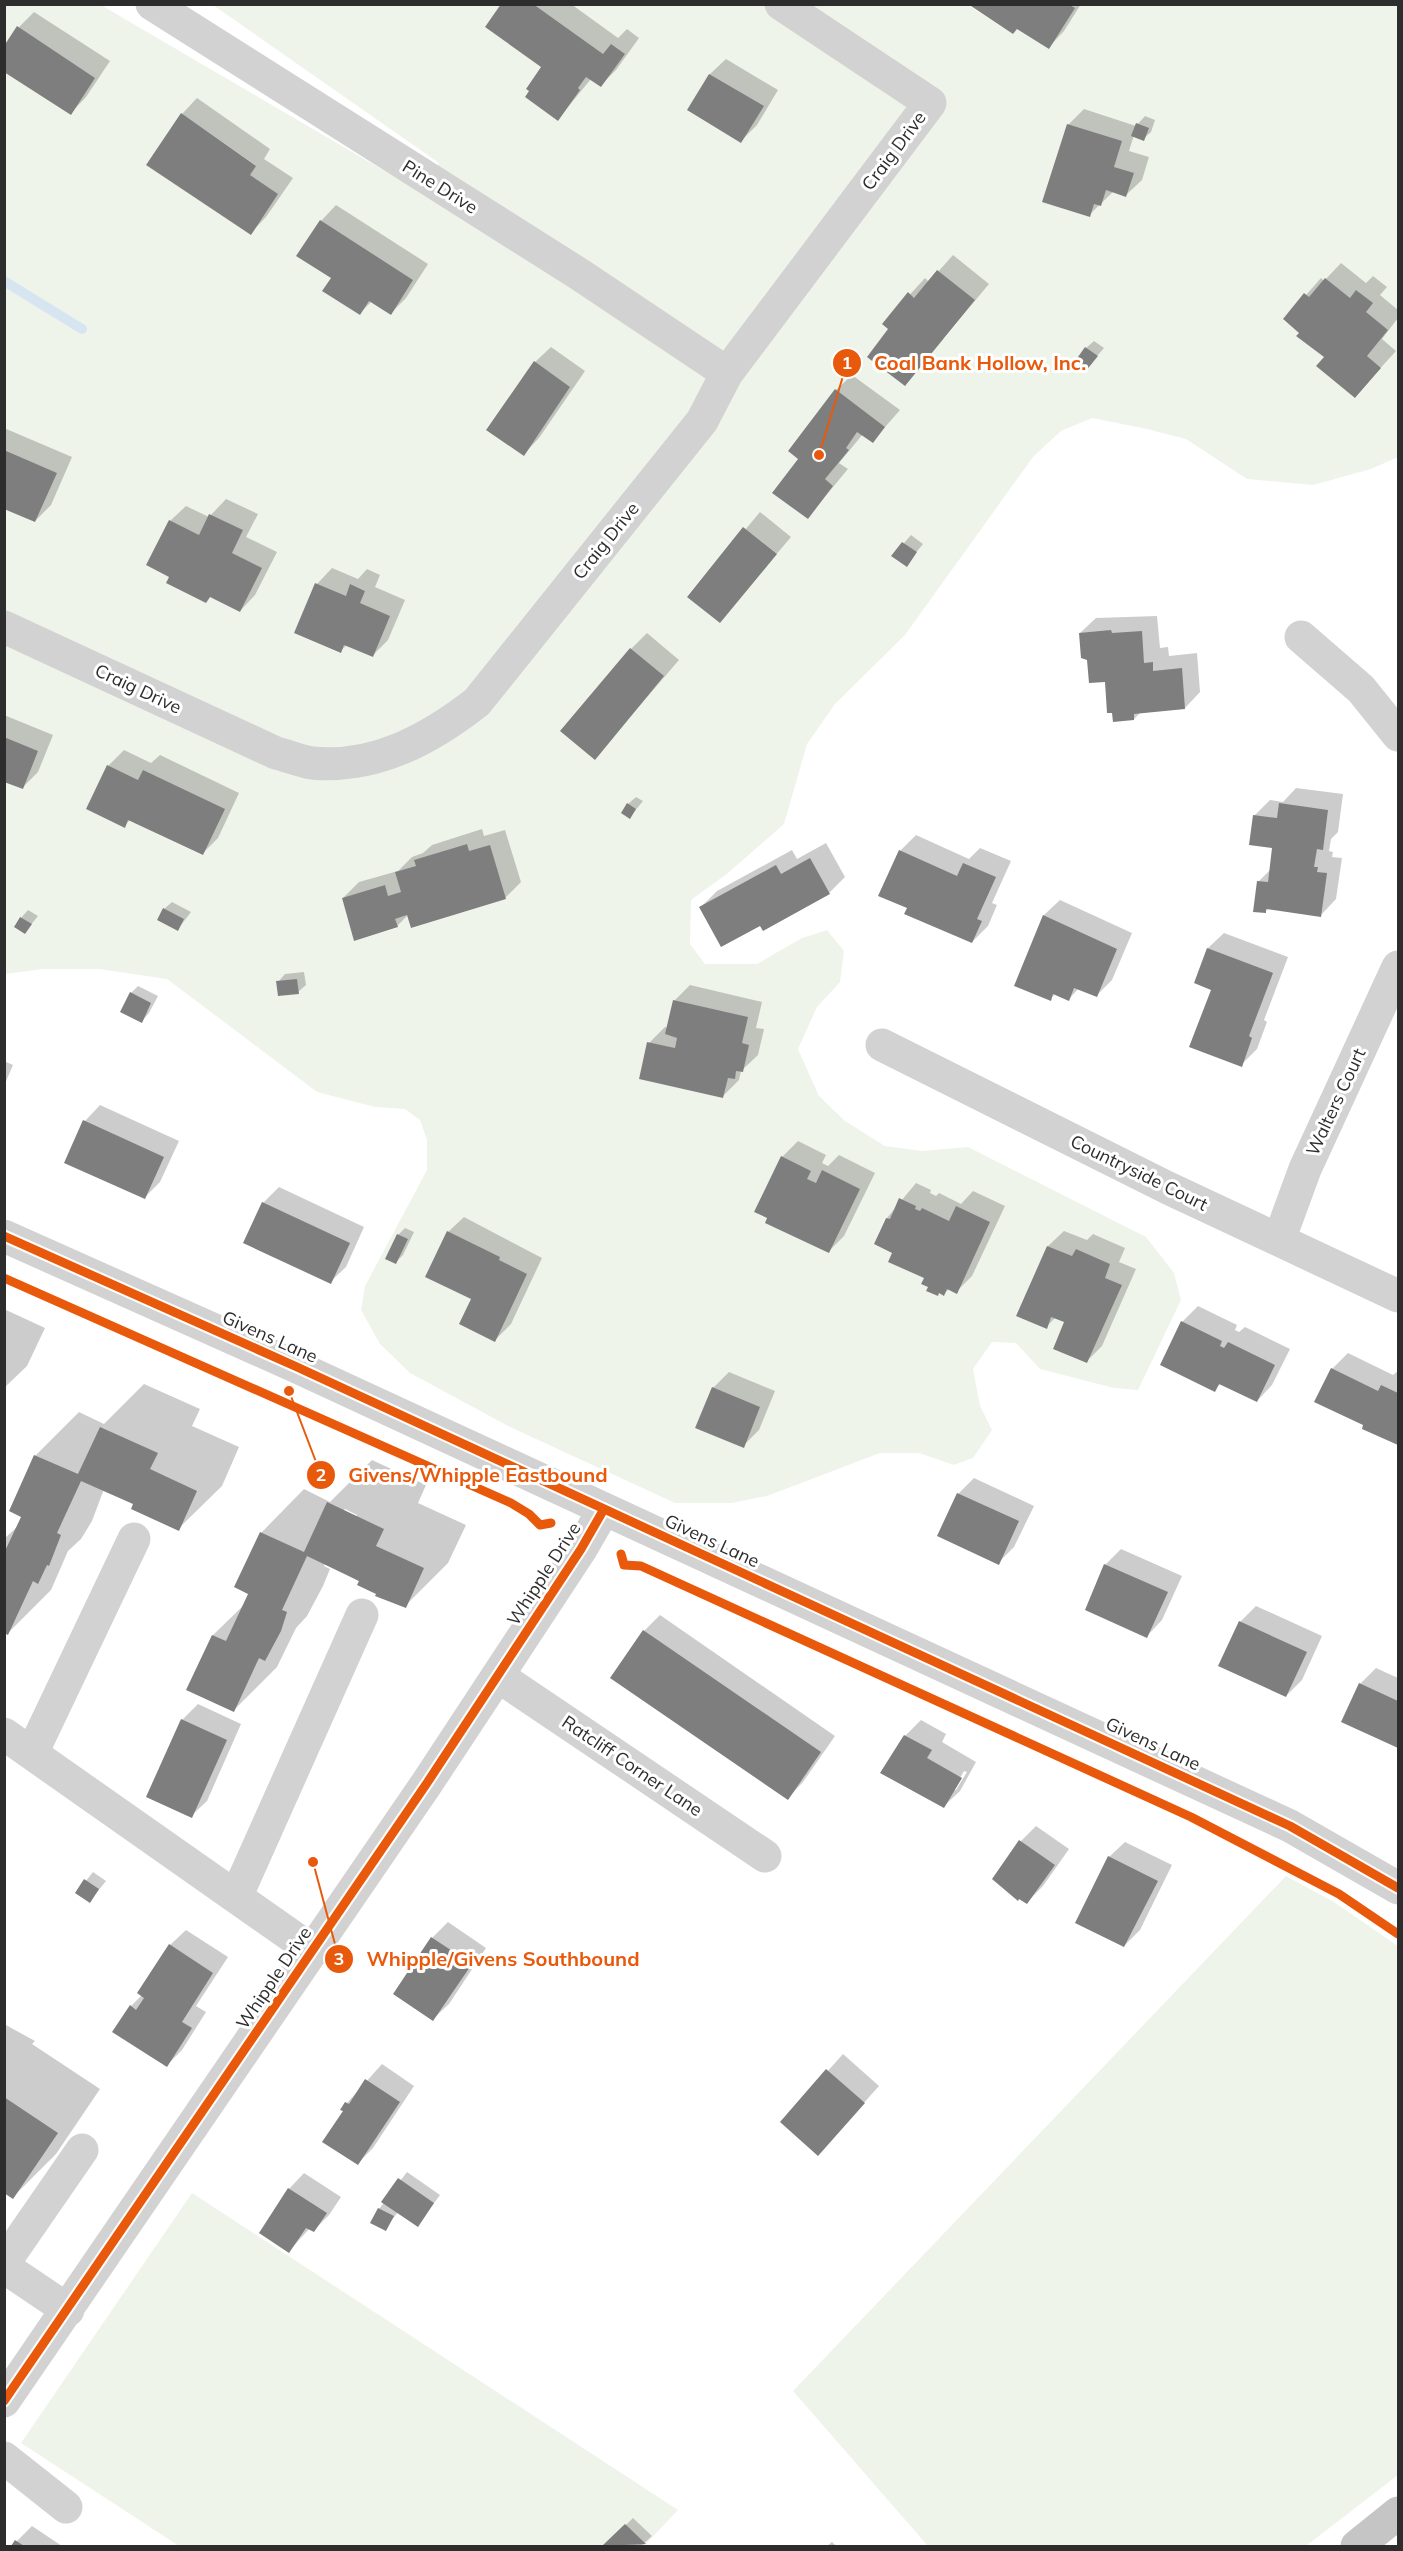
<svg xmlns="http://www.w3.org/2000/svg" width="1403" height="2551" font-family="Mulish,sans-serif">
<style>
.green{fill:#eff4eb;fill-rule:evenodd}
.shadow{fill:#0003;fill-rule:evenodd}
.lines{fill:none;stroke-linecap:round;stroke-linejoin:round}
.stream{stroke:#d7e5f1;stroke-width:10}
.building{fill:#7e7e7e}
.minor{stroke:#d2d2d2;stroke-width:33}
.major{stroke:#c5c5c5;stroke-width:33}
.cycleway-casing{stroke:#fff;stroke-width:13}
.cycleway{stroke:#e8590c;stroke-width:9}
.labels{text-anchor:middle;stroke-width:6;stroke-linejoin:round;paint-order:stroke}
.street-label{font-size:18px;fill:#2d2d2d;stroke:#fff}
.leader{fill:none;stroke:#e8590c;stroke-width:2}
.callout-dot{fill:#e8590c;stroke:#fff;stroke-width:2}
.mark-label{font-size:18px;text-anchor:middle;font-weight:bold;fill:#fff}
.callout-label{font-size:20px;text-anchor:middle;font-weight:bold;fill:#e8590c;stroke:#fff;stroke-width:6;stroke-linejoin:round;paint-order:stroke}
</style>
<rect width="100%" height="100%" fill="#fff"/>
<path class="green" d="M5,5H101L424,194L439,163L213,5H501L485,27L541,67L526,89L529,91L525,97L558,121L580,90L578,88L586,77L601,87L625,54L611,44L603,54L533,5H968L1013,34L1017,29L1068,5H1398V457L1371,469L1313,485L1247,479L1186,439L1147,429L1092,418L1061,431L1033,457L905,635L835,704L807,744L784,824L728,873L691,900L690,944L705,964H757L802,938L827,930L844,951L840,982L817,1007L798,1049L819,1096L845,1121L885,1146L922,1151L968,1147L1146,1237L1174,1273L1181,1300L1138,1390L1114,1388L1040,1369L1016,1343L992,1342L973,1369L980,1406L992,1430L973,1458L954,1465L919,1453H880L767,1496L731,1503H675L510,1427L410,1373L380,1344L361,1310L365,1286L427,1170V1140L420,1120L405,1109L375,1107L317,1092L167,979L99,969H43L5,974V782L23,789L38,751L5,737V509L35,522L57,473L5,450V72L71,115L95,78L18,27L5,46ZM709,74L763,106L741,142L688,110ZM181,113L256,165L250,175L278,194L251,235L146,165ZM1122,142L1114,167L1134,173L1126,197L1106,190L1101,206L1094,204ZM320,220L413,280L391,315L369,301L360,315L322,291L331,278L297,256ZM936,270L975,300L944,339L888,329L882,324L908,293L914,298ZM1325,278L1350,298L1357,290L1372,303L1366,312L1388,330L1367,356L1381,368L1356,398L1317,366L1324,357L1296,336L1299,333L1283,320L1304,293L1309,297ZM1085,347L1098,356L1085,372L1073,364ZM534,362L570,387L524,456L486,429ZM835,389L885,427L873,443L857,432L846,448L848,450L825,479L833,486L808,519L773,493L798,459L788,451ZM209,514L243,530L232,553L262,568L240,612L210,597L206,603L167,583L169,577L146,565L169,521L199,535ZM743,527L777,553L720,623L687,596ZM902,542L917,552L907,567L891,556ZM315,583L346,596L350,584L365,590L360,603L390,616L373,657L344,645L340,653L294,633ZM630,648L664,677L595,759L561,731ZM107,765L138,780L143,770L224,809L202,855L128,820L124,827L86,809ZM466,844L469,851L490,845L505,899L412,928L407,915L395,919L397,928L354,941L342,898L384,885L388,896L401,892L395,872L416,866L415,860ZM163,908L184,919L178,931L157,920ZM19,917L31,924L25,934L14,927ZM297,979L298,994L278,996L276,981ZM673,1000L747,1017L742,1043L749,1045L743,1072L736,1071L734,1079L728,1078L723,1098L639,1079L647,1042L675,1048L677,1038L665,1034ZM781,1156L811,1171L807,1179L816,1183L822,1170L860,1189L829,1253L754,1212ZM900,1198L916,1206L915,1209L920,1211L922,1208L949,1221L956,1206L990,1222L957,1293L947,1289L944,1296L939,1293L938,1296L926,1291L928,1287L921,1284L924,1278L888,1262L892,1253L874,1244L885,1218L890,1219ZM1047,1246L1072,1256L1076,1249L1110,1264L1105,1278L1121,1285L1087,1363L1053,1349L1064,1322L1051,1317L1046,1329L1016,1315ZM527,1274L495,1341L460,1324L471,1299L425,1277ZM712,1387L760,1407L744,1447L695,1428Z
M1286,1876L1334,1902L1398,1946V2475L1306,2546H928L793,2391Z
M192,2193L678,2510L644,2546H179L21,2443Z"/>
<path class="shadow" d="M502,4H571L618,38L627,29L639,38L616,70L601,85L591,79L558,119L543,67Z
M971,4H1081L1064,31L1049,47L1018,27Z
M34,12L110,61L86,97L71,113L19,27Z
M726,59L778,90L757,125L741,141L689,110L710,74Z
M197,98L270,149L264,159L293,178L266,217L251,233L182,114Z
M1084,109L1136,126L1145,116L1155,120L1151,132L1143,139L1134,135L1129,151L1149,157L1142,180L1126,195L1114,191L1089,215L1068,125Z
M336,205L428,264L406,298L391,313L372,301L360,313L333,278L321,221Z
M953,255L989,284L905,384L890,329L884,323L925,278L929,282Z
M1341,263L1366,283L1373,276L1387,287L1380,295L1398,310V318L1382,339L1396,351L1355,396L1327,357L1285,319L1321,278L1324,281Z
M1094,341L1104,348L1085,370L1086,348Z
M551,347L585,371L539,438L524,454L535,362Z
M852,375L900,410L872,442L863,434L839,463L848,469L808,517L800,459L836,390Z
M4,428L72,457L51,505L35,521L4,508Z
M226,499L258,514L246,537L277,552L255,595L240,611L211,596L206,602L171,576L170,521L186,506L209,517Z
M760,512L791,537L720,621L689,597Z
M911,535L923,544L906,565L893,556Z
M332,568L358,579L367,569L380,575L375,587L405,600L388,640L373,655L347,645L340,651L317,584Z
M1157,616L1160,648L1168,647L1169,656L1197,653L1200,692L1185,708L1141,712L1134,719L1088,658L1080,633L1096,618Z
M647,633L679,660L595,758L631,649Z
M4,715L53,735L38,772L23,787L4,780Z
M124,750L151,763L160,755L239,793L218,838L202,854L131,819L124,826L108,766Z
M1296,788L1343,794L1338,832L1331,839L1329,851L1333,852L1332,857L1342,858L1336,899L1321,915L1269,908L1265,912L1259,881L1271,869L1274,847L1254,816L1270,800L1283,802Z
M636,797L643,801L630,817L628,804Z
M482,829L484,836L505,830L521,882L505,898L409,914L397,926L343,898L359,882L398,871L412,857L423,853L432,845Z
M916,835L969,859L980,848L1011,861L992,903L997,905L988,926L972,942L909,907L900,851Z
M826,843L845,877L829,893L763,929L760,924L701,907L717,891L792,850L797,859Z
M1060,900L1132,933L1112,980L1097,995L1079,988L1069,999L1055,994L1050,999L1016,985L1044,915Z
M172,902L191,912L178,929L164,909Z
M28,910L38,916L25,932L21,918Z
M1224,933L1288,957L1264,1020L1267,1022L1257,1049L1241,1065L1213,989L1196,983L1208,948Z
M304,972L306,985L298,992L278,982L285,974Z
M690,985L762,1002L756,1028L764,1029L758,1055L741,1071L739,1080L723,1096L649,1043L665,1027L668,1028L674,1001Z
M138,986L158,996L149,1013L142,1021L131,993Z
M4,1061L13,1065L4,1086Z
M100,1105L179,1141L160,1182L145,1197L85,1121Z
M798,1141L826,1155L822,1163L828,1166L839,1155L875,1173L844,1236L829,1251L782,1157Z
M916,1183L931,1190L930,1193L936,1196L939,1193L961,1204L973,1191L1005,1206L972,1276L956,1292L949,1289L944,1294L930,1287L926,1278L894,1252L887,1218Z
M279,1187L364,1227L346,1267L330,1282L245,1242L263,1203Z
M464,1217L542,1258L511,1324L495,1340L473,1299L448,1232Z
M405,1228L414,1232L403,1255L396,1262L398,1235Z
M1064,1231L1087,1240L1093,1234L1125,1248L1119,1262L1136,1269L1102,1346L1086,1362L1066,1322L1056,1317L1046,1327L1018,1315L1048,1246Z
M1198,1306L1237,1325L1235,1330L1239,1332L1245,1327L1290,1349L1272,1385L1257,1401L1221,1383L1215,1390L1162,1364L1183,1321Z
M4,1309L45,1328L27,1366L4,1388Z
M1348,1353L1393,1375L1398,1371V1443L1364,1429L1365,1424L1332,1369Z
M729,1372L775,1391L759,1430L743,1446L713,1388Z
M144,1384L200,1409L192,1426L239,1447L222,1486L178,1529L135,1503L104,1489L92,1521L81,1539L68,1551L51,1590L8,1633L4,1632V1539L19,1525L23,1516L11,1510L35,1456L79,1412L104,1424Z
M372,1460L426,1485L418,1503L466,1525L448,1563L405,1606L325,1563L324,1566L330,1569L323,1586L307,1616L296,1628L277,1667L234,1710L188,1689L213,1635L245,1604L250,1593L261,1533L304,1489L330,1502ZM345,1509L357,1515L356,1517L343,1511Z
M974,1478L1034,1506L1014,1547L998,1563L939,1535L959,1493Z
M1121,1549L1182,1576L1162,1620L1147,1636L1087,1609L1105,1565Z
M1256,1606L1322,1636L1302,1680L1286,1696L1240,1622Z
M660,1615L835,1736L803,1782L788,1798L644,1631Z
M1376,1668L1398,1678V1746L1343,1721L1360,1684Z
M198,1704L241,1724L207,1801L191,1816L182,1720Z
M921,1720L946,1734L942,1742L976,1762L960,1791L944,1806L905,1736ZM964,1771L967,1772L956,1790H953Z
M1036,1826L1069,1849L1043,1886L1027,1902L1021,1841Z
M1125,1842L1172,1865L1140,1930L1124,1946L1109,1857Z
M93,1872L106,1881L90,1901L77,1892Z
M448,1922L486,1948L449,2004L433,2019L432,1938Z
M186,1930L228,1957L196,2006L206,2012L182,2050L167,2065L131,2006L142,1995L170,1945Z
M4,2024L35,2041L32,2044L100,2089L56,2154L13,2197L4,2191Z
M843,2054L879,2086L818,2154L782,2122Z
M382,2064L414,2086L373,2148L358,2163L345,2110L347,2103Z
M407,2172L440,2195L418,2225L398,2212L385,2229L379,2209Z
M304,2173L341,2197L329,2215L314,2230L310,2228L289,2251V2189Z
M633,2518L652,2536L641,2546H605Z
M32,2526L62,2546H12Z
M832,2542L836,2546H827Z"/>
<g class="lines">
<path class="stream" d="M4,281L82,329"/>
</g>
<path class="building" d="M501,4H533L603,54L611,44L625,54L601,87L586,77L578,88L580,90L558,121L525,97L529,91L526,89L541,67L485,27Z
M968,4H1068L1075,8L1049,49L1017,29L1013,34Z
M17,26L95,78L71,115L4,72V46Z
M709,74L764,106L741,143L687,110Z
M181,113L256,166L250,175L278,194L251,235L146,165Z
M1136,123L1149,128L1144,141L1131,136Z
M1067,124L1122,141L1114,167L1134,173L1126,197L1106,190L1101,206L1094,204L1090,217L1042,202Z
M320,220L413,280L391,315L369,301L360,315L322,291L331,278L296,256Z
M937,270L975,300L905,386L867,357L888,329L882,324L908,292L914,298Z
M1325,278L1350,298L1356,290L1373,303L1366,312L1388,330L1367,356L1381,368L1355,398L1316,366L1324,357L1296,336L1299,333L1283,319L1304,293L1309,297Z
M1085,347L1098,356L1085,372L1073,364Z
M534,361L570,387L524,456L486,430Z
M835,389L885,427L873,443L857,432L846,448L849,450L825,479L833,486L808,519L772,493L798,459L788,451Z
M4,450L57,473L35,522L4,509Z
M209,514L243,530L232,553L262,568L240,612L210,597L206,603L166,583L169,577L146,565L169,520L199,535Z
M743,527L777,554L720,623L687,597Z
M902,542L917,552L907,567L891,556Z
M315,583L346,596L350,584L365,591L360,603L390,616L373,657L344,645L341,653L294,633Z
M1111,630L1112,633L1142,631L1144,663L1153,662V671L1182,668L1185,709L1134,714V720L1113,722L1112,713H1107L1105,682L1089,683L1087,660L1081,658L1079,633Z
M630,648L664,676L595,760L560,731Z
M4,737L38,751L23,789L4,782Z
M107,765L138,780L143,770L225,809L203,855L128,820L125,828L86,809Z
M627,803L636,809L630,819L621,813Z
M1279,803L1328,810L1323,850L1317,849L1314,867H1318L1317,872L1327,873L1321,917L1266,909V913L1253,912L1257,881L1268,882L1272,848L1249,845L1253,815L1277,818Z
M467,844L469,851L490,845L506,899L411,928L407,915L395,919L398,927L354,941L342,898L385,885L388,896L401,892L395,872L416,866L414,860Z
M899,850L957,876L963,863L996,877L977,919L982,921L972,943L904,914L907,908L878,896Z
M810,858L830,894L763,931L760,926L721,947L699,907L776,865L781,874Z
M163,908L184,919L178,931L157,920Z
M1043,915L1117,949L1097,997L1074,988L1069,1001L1053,994L1051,1001L1014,986Z
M20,917L32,924L25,934L14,927Z
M1207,948L1273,973L1249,1036L1252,1038L1242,1067L1189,1047L1211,990L1194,983Z
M297,979L299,994L278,996L276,981Z
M130,992L151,1003L142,1023L120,1012Z
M673,1000L748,1017L742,1043L749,1045L743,1072L736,1071L735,1079L728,1078L723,1098L639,1079L647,1042L675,1048L677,1038L665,1034Z
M83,1120L164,1157L145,1199L64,1163Z
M781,1156L811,1171L807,1179L816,1183L822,1170L860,1189L829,1253L765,1223L767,1218L754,1212Z
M899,1198L916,1206L915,1209L920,1211L922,1208L949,1221L956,1206L990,1222L957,1294L947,1289L944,1296L939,1293L938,1296L926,1291L928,1287L921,1284L924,1278L888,1262L892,1253L874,1244L886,1218L890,1219Z
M262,1202L350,1243L331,1284L243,1243Z
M447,1231L500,1257L499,1260L527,1274L495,1342L459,1324L471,1299L425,1277Z
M397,1234L408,1239L396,1264L385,1259Z
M1047,1246L1072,1256L1076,1249L1110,1264L1105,1278L1122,1285L1087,1363L1053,1349L1064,1322L1051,1317L1047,1329L1016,1316Z
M1181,1321L1222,1341L1220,1346L1224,1348L1228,1342L1275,1365L1257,1402L1219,1384L1215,1392L1160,1365Z
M1331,1368L1378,1391L1381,1385L1398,1393V1445L1362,1429L1363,1425L1314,1402Z
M712,1387L760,1407L744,1448L695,1428Z
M100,1427L158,1453L150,1469L197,1491L179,1531L131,1509L133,1504L81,1481L57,1533L61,1535L49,1566L47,1565L38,1584L33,1581L8,1635L4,1633V1553L21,1517L9,1511L34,1455L78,1474Z
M957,1493L1019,1521L999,1565L937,1536Z
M327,1502L384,1529L376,1546L424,1568L406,1608L375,1596L376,1594L357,1585L359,1581L307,1556L282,1610L287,1612L281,1631L265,1661L259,1658L234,1712L186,1690L212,1635L226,1641L248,1594L234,1587L260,1532L304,1552Z
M1104,1564L1168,1592L1147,1638L1085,1610Z
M1239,1621L1307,1652L1286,1697L1218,1666Z
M643,1630L821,1752L788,1800L610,1678Z
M1359,1683L1398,1701V1748L1341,1722Z
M181,1719L227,1740L192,1818L146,1797Z
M904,1735L932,1750L927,1758L962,1778L944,1808L880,1773Z
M1019,1840L1055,1865L1027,1904L1019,1899L1018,1901L992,1879Z
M1108,1856L1158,1881L1124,1947L1075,1923Z
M84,1879L99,1889L90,1903L75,1893Z
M431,1937L472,1964L433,2021L393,1994Z
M169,1944L213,1973L182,2022L192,2028L167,2067L112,2032L130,2005L136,2010L144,1998L137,1993Z
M826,2069L865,2103L818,2156L780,2122Z
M365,2079L400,2102L358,2165L322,2142L343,2111L340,2110L345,2102L349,2104Z
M4,2097L58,2133L13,2199L4,2193Z
M398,2178L434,2203L418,2227L381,2202Z
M288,2188L327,2213L314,2232L306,2228L289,2253L259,2233Z
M378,2208L394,2216L386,2231L370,2223Z
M625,2524L646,2544L602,2546Z
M15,2540L24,2546H11Z"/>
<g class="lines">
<path class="minor" d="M152,4L579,274L727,373
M4,627L276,753C288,756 300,761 312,763C375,769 430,739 477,702L702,421L727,373L930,103L781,4
M1301,637L1361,689L1398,735
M882,1045L1168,1188L1398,1296
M4,1236L297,1367L1290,1826L1398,1888
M1279,1240L1305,1169L1398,967
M498,1676L765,1856
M4,1734L313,1951
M32,1753L134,1539
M236,1897L362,1615
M4,2263L82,2150
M4,2267L68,2310
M4,2401L427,1783L581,1549L604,1509
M4,2458L66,2507"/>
<path class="major" d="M1357,2546L1398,2513"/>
<g class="cycleway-casing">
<path id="cycleway" d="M4,1236L297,1367L1290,1826L1398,1888
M4,1278L511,1503L529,1514L540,1525L551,1523
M621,1554L624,1565L641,1566L1191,1817L1339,1894L1398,1934
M4,2401L427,1783L581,1549L604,1509"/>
</g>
<use href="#cycleway" class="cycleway"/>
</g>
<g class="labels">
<g class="street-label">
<text transform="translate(894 151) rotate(-53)" y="6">Craig Drive</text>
<text transform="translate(440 187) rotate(32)" y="6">Pine Drive</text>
<text transform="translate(606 541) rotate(-51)" y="6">Craig Drive</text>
<text transform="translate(138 689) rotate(25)" y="6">Craig Drive</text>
<text transform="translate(1336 1102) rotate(-65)" y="6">Walters Court</text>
<text transform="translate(1139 1173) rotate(26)" y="6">Countryside Court</text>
<text transform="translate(270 1337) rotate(24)" y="6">Givens Lane</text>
<text transform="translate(712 1541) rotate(25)" y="6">Givens Lane</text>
<text transform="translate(544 1574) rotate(-57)" y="6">Whipple Drive</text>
<text transform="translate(1153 1744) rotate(25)" y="6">Givens Lane</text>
<text transform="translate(632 1766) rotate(34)" y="6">Ratcliff Corner Lane</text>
<text transform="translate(274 1978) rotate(-56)" y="6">Whipple Drive</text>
</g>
</g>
<path class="leader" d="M819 455L847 363M289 1391L321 1475M313 1862L339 1959"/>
<g class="callout-dot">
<circle cx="819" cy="455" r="6"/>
<circle cx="289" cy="1391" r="6"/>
<circle cx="313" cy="1862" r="6"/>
<circle cx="847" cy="363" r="15"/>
<circle cx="321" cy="1475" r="15"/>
<circle cx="339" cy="1959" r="15"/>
</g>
<g class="mark-label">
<text x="847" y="369">1</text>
<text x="321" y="1481">2</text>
<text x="339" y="1965">3</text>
</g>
<g class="callout-label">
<text x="980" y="370">Coal Bank Hollow, Inc.</text>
<text x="478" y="1482">Givens/Whipple Eastbound</text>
<text x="503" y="1966">Whipple/Givens Southbound</text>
</g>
<rect width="1403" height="2551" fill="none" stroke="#2d2d2d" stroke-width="12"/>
</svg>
